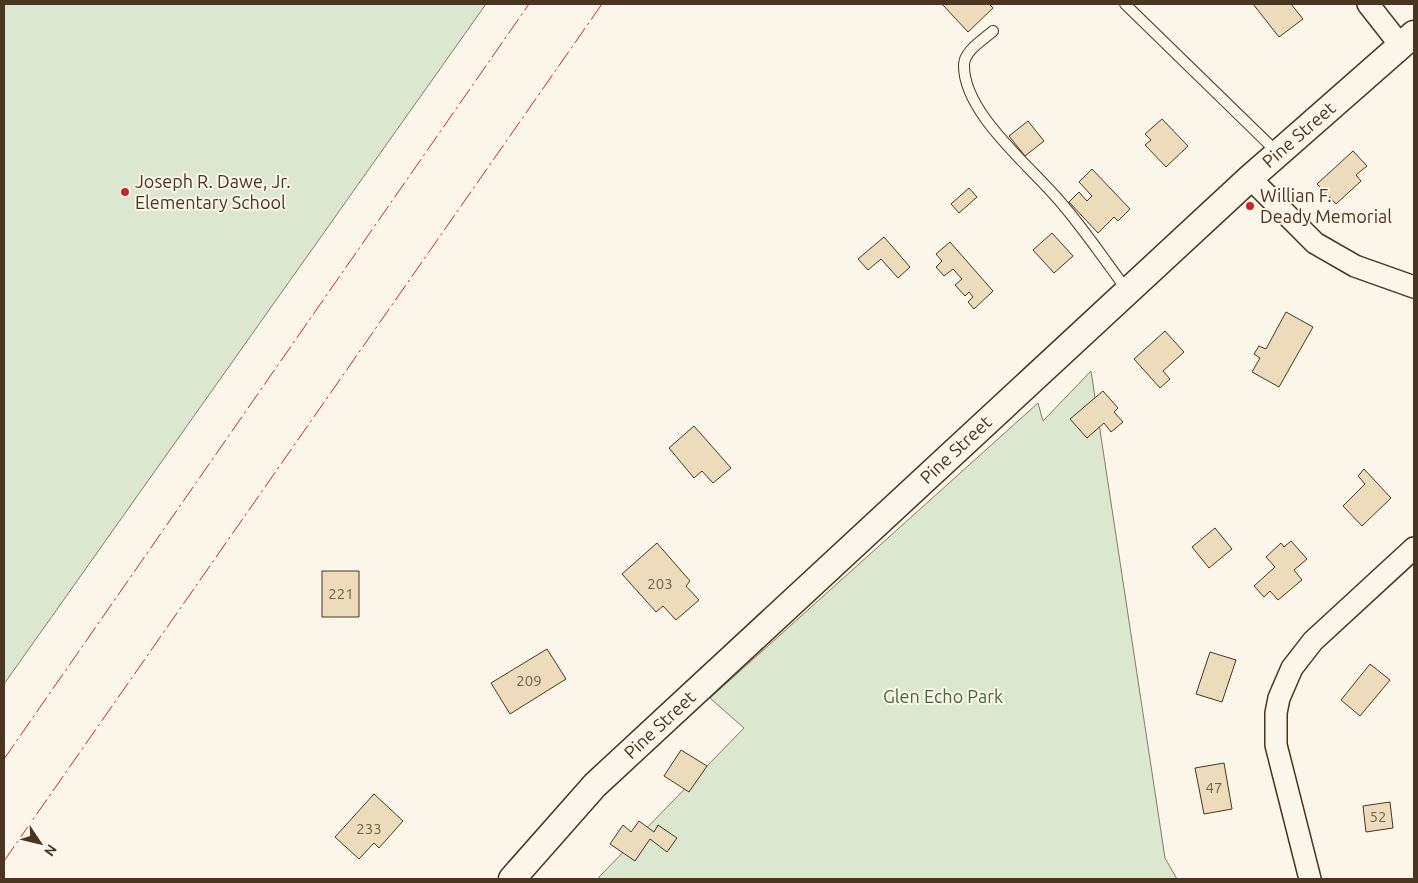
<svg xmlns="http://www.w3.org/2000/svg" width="1418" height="883" font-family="Ubuntu,sans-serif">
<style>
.green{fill:#dce7d0;stroke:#887966}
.building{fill:#ecdcbc;stroke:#4a3520}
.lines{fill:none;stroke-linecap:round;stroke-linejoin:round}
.service-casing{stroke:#4a3520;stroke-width:12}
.minor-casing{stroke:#4a3520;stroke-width:24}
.tertiary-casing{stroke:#4a3520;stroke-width:29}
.service{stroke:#fbf6e9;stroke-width:10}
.minor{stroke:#fbf6e9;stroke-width:21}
.tertiary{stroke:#fbf6e9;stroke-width:26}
.power{stroke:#c62828;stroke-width:1;stroke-dasharray:18 4 2.5 4;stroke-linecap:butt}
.poi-dot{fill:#c62828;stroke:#fbf6e9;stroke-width:2}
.labels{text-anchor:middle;stroke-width:4;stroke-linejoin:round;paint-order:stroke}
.number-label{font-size:15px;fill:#725f47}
.street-label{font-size:18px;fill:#4a3520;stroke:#fbf6e9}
.poi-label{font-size:18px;fill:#4a3520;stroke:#fbf6e9;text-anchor:start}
.park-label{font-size:18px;fill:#436837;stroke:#fbf6e9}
</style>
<rect width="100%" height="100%" fill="#fbf6e9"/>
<path class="green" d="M4,4H486L4,684Z
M1091,371L1165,858L1177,879H600L599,877L744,728L710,698L1038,403L1043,421Z"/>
<path class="building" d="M942,4H989L993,8L968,32Z
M1253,4H1291L1303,19L1279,37Z
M1162,119L1188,146L1166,167L1145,145L1151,140L1145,134Z
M1028,121L1044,141L1025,156L1009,136Z
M1353,151L1367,166L1356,175L1361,181L1336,204L1317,184Z
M1092,169L1130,209L1118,221L1114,217L1098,233L1069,202L1079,192L1087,201L1092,196L1079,182Z
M969,188L977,197L959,213L951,204Z
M1052,233L1073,256L1054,273L1033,250Z
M884,237L910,267L898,278L881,259L868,270L858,259Z
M950,242L993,291L974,309L968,302L973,297L969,292L965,296L955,285L962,279L953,269L944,276L936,267L942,261L936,254Z
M1286,312L1313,327L1279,387L1252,372L1260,358L1254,354L1259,346L1266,349Z
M1165,331L1184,352L1163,371L1170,379L1160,388L1134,359Z
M1103,391L1118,408L1114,412L1123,422L1111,432L1104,423L1087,438L1070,419Z
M694,426L731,468L713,483L702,471L694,478L669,448Z
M1364,469L1391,498L1362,526L1343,506L1365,484L1358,476Z
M1215,528L1232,549L1209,568L1192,547Z
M1291,541L1307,559L1294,570L1302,580L1278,600L1270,591L1264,597L1254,586L1275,567L1266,557L1281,543L1284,547Z
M657,543L690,581L686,586L699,600L676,620L663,606L656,612L622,574Z
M322,571H359V617H322Z
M547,649L566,679L510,714L491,683Z
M1210,652L1236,660L1222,702L1196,694Z
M1370,664L1390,680L1360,716L1341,700Z
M681,750L707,766L689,792L664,776Z
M1224,763L1232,809L1204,814L1195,768Z
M374,794L403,821L379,848L374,843L359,859L335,837Z
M1390,802L1393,828L1366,832L1363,806Z
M639,821L654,832L658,825L677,838L667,852L650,839L635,861L610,844L623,825L631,832Z"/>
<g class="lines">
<g class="service-casing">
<path id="service" d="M1125,4L1278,153
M993,31C983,40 964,51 964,65C963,114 1034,169 1063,205C1086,232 1106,262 1127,290"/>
</g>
<g class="minor-casing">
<path id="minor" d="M1368,4L1401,46
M1250,178L1315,243L1355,266L1414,287
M1310,879L1276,745V713L1279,698L1292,668L1313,641L1414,548"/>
</g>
<g class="tertiary-casing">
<path id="tertiary" d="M512,879L595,785L1250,178L1414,34"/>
</g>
<use href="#service" class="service"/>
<use href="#minor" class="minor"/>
<use href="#tertiary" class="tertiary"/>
<path class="power" d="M4,759L529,4
M4,861L602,4"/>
</g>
<g class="poi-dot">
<circle cx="125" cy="192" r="5"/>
<circle cx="1250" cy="206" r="5"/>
</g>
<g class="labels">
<g class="number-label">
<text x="660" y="589">203</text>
<text x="341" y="599">221</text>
<text x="529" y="686">209</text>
<text x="1214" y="793">47</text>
<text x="1378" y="822">52</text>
<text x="369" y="834">233</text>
</g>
<g class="street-label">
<text transform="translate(1299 135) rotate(-41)" y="6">Pine Street</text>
<text transform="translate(956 450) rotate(-43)" y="6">Pine Street</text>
<text transform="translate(660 725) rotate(-43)" y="6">Pine Street</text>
</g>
<g class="poi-label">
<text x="135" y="188">Joseph R. Dawe, Jr.<tspan x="135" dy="21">Elementary School</tspan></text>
<text x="1260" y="202">Willian F.<tspan x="1260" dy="21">Deady Memorial</tspan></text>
</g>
<g class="park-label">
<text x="943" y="703">Glen Echo Park</text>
</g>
</g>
<rect width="1418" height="883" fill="none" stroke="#4a3520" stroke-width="10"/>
<g transform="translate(40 843) rotate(125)" stroke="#fbf6e9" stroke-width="4" paint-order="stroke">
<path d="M0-4L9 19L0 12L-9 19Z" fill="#4a3520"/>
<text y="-8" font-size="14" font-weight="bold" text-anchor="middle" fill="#4a3520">N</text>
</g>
</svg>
